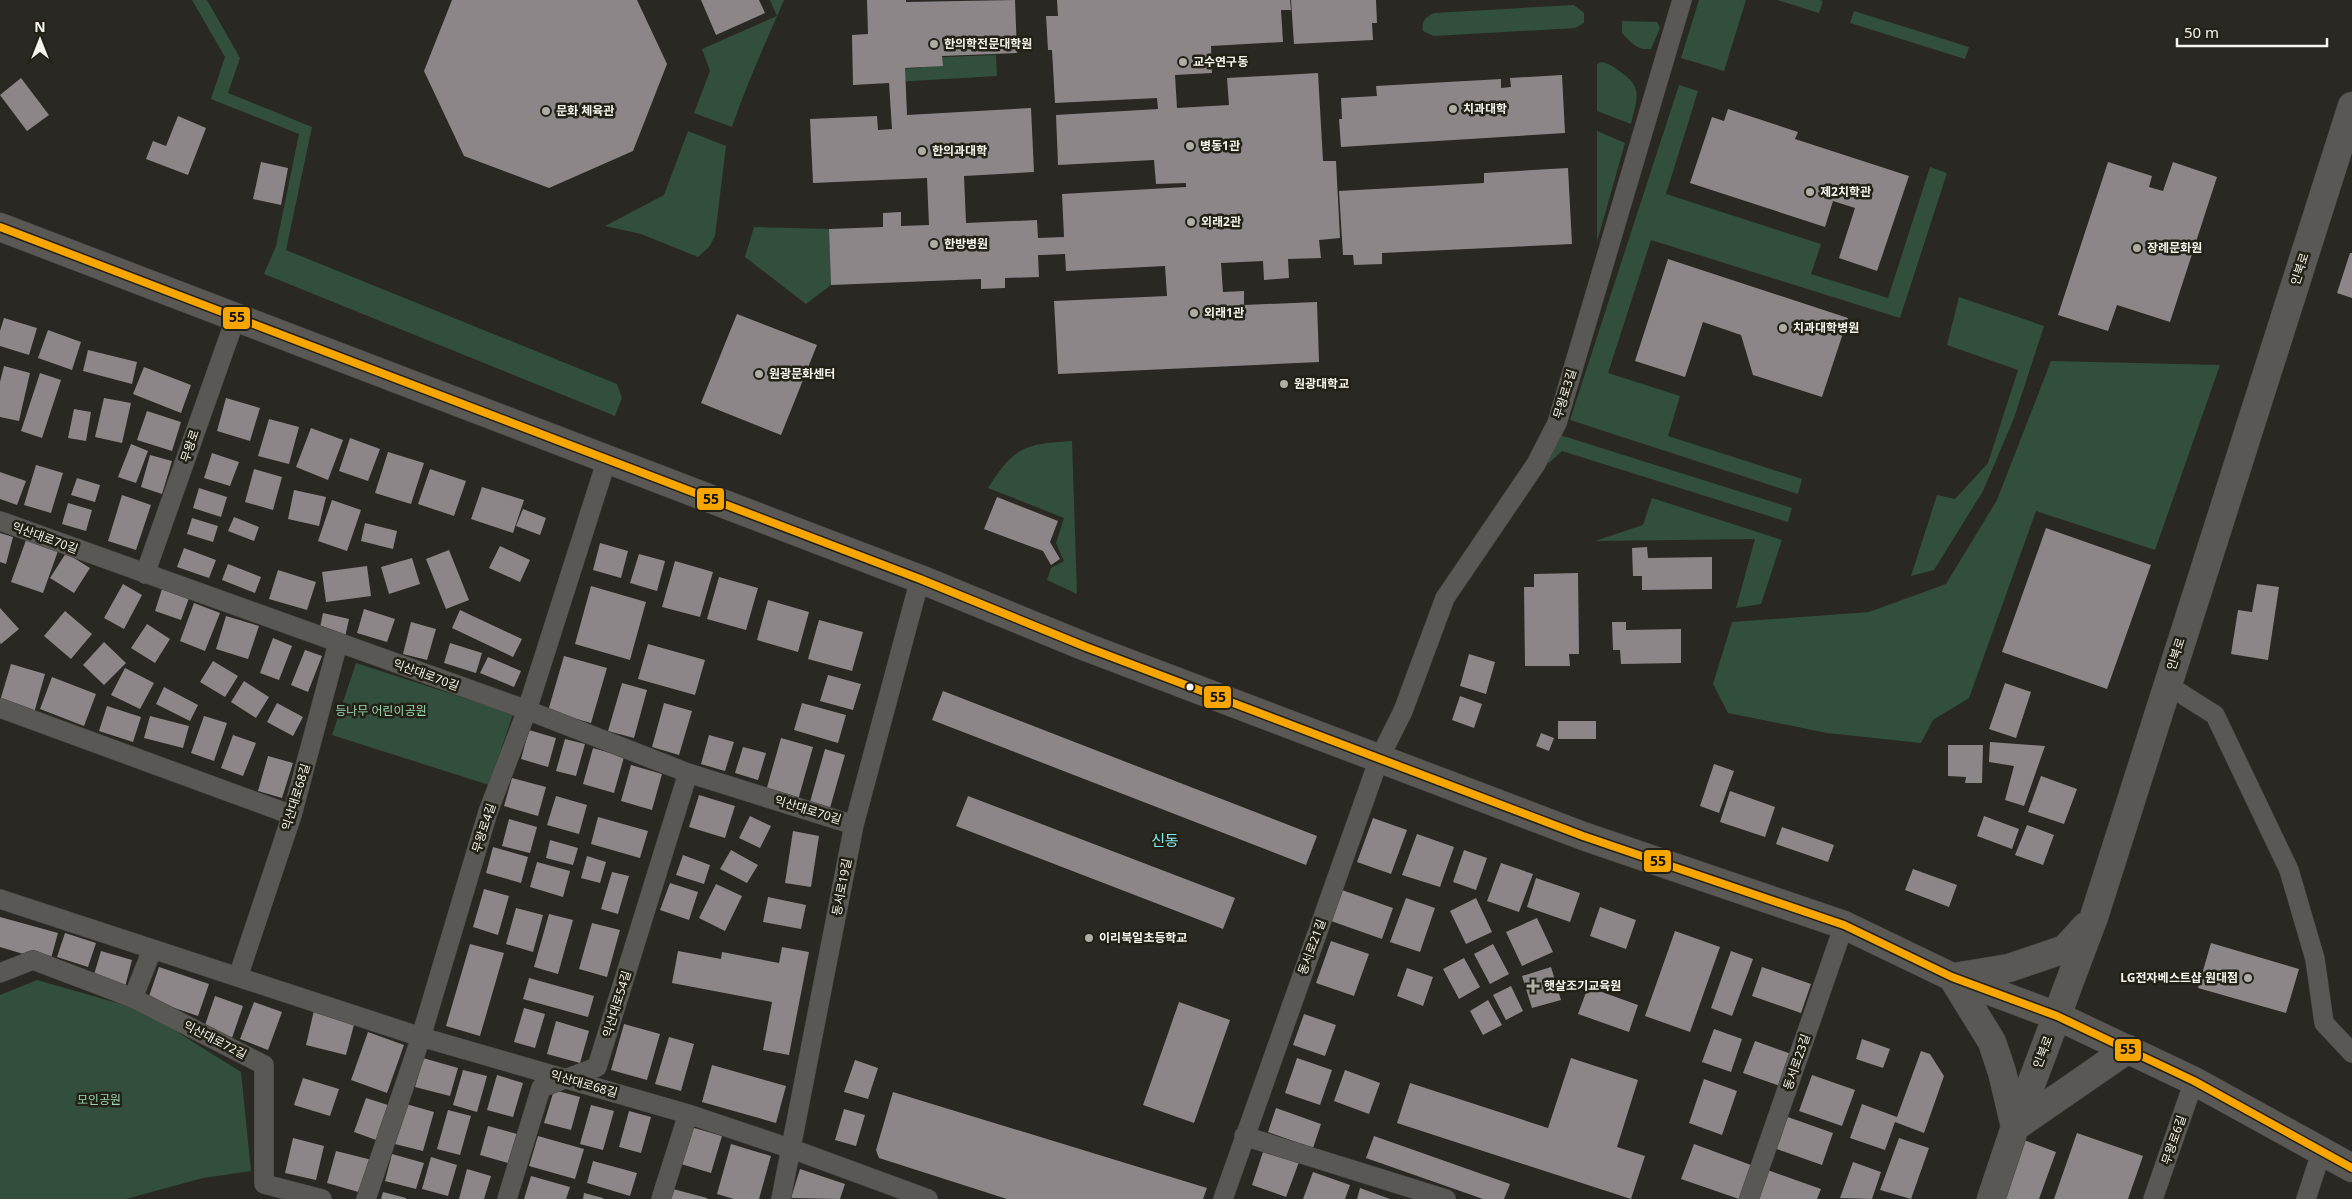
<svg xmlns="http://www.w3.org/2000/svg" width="2352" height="1199" font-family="'Noto Sans','Noto Sans KR',sans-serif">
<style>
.green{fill:#314f3c}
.building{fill:#8d8688}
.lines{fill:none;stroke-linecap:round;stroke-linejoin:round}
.street-casing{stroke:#484641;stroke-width:20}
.secondary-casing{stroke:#484641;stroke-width:29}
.street{stroke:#595854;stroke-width:19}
.secondary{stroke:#595854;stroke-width:28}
.bus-1-casing{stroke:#232016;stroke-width:11}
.bus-1{stroke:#f7a600;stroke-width:8}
.poi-dot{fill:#afada6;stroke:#232016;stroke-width:2}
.bus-dot{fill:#f6f4ed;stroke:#232016;stroke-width:2}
.labels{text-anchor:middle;stroke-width:5;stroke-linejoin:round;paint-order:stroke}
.poi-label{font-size:12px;font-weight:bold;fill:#f6f4ed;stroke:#232016;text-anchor:start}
.street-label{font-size:12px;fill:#f6f4ed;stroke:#232016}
.park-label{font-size:12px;fill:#99d8b2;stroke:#232016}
.quarter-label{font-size:15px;fill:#7febef;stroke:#232016}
.line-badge{stroke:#232016;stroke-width:2}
.pale-badge-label{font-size:14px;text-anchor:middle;font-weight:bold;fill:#111}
</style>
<rect width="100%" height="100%" fill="#2a2822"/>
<path class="green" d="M192,0H207L240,58L228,93L312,127L286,250L617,384L622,398L615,416L264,274L276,246L299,134L211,99L225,57Z
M770,0H784C766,42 747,83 732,127L694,113L710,71L702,49L777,16Z
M1699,0H1746L1724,71L1681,58Z
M1777,0H1820L1823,1L1819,13Z
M1574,5L1584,13V23L1575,28L1434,36L1423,31C1421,21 1426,17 1434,13Z
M1854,11L1969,47L1965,59L1850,23Z
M1622,21L1657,22L1660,28L1651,49C1638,51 1630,42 1622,33Z
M996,55L997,76L895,82L894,69L921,68V58Z
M1601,62C1609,63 1615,68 1622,73C1644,88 1636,101 1631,124L1597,111V64Z
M1679,85L1698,91L1666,194L1821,244L1811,274L1888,298L1930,167L1947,173L1900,318L1651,240L1608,373L1680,396L1668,436L1802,479L1798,494L1570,420Z
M688,131L726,146L715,236L709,247L698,257L641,234L605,226L664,195Z
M1597,131L1625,143L1597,242Z
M754,227L829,229L831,285L806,304L745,257Z
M1959,297L2044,326L2014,418L1983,491L1934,570L1911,576L1937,495L1955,499L1988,463L2018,370L1947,345Z
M2051,361L2220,365L2155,550L2036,511L1969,698L1933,720L1921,743L1827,733L1728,713L1713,684L1732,622L1869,612L1946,584L1997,500Z
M1560,435L1792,508L1788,522L1562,451L1549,463L1541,458Z
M1072,441L1077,594L1047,580L1051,568L1064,561L1056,543L1064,518L988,488C1014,447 1024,444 1072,441Z
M1652,498L1782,540L1761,604L1736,608L1755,539L1595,541L1643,525Z
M356,663L513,714L489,785L332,735Z
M37,980L142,1010L241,1072L251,1171L203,1178L126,1199H0V995Z"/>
<path class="building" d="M452,0H637L667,64L633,151L549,188L464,156L424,71Z
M701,0H759L765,13L716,35Z
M867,0H906V2L1015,0L1017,53L942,56L943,66L905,68L907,115L1031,108L1034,172L964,176L966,223L1037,220L1038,238L1064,237L1062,194L1186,187V183L1156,184L1154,160L1058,165L1056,115L1158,109L1157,98L1055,103L1052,50H1048L1046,16H1058L1057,0H1290L1291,10H1281L1283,42L1211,46L1212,73L1175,75L1177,108L1229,105L1227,78L1318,73L1323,161H1336L1340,238L1319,240L1321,258L1288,259L1289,278L1264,280L1263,261L1221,263L1223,292L1244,291V305L1317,302L1319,362L1058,374L1054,301L1167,296L1165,266L1066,271L1065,254L1042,255H1038L1039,277L1005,278V288L981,289V279L831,285L829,229L883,227V213L901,212V226L929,225L927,178L813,183L810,119L877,116L878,130L892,129L889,83L853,85L852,35L868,34Z
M1291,0H1376L1377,23H1372L1373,40L1294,44Z
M1562,75L1565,133L1341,147L1339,119H1342L1341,98L1377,96L1376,86L1501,79V88L1511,87L1510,78Z
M21,78L49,115L27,131L0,95Z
M1728,109L1798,132L1795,139L1909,176L1877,271L1839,258L1855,208L1833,201L1825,227L1690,183L1712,117L1724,121Z
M178,116L206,128L188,175L146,159L153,141L166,146Z
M261,162L288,168L281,205L253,199Z
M2108,162L2152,176L2149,187L2163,191L2173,162L2217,177L2170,322L2117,305L2108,331L2058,315Z
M1568,168L1572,244L1382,253V264L1354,265L1353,255H1343L1339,191L1484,183V173Z
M2350,253H2352V298L2337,293Z
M1668,259L1848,318L1822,397L1753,375L1741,335L1703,322L1685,377L1635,361Z
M737,314L817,345L781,435L701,403Z
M4,318L37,328L29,355L0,346V331Z
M48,330L81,342L72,370L38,358Z
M88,350L137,362L132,384L83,371Z
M4,366L30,373L19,421L0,417V382Z
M144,367L191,385L181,413L133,394Z
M40,373L61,380L42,438L21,431Z
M104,398L131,403L122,443L95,437Z
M226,398L260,408L250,441L217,431Z
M74,409L91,412L86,441L68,438Z
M147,411L181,422L172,451L137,440Z
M269,419L299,427L289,464L258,456Z
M311,428L343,440L328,480L296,467Z
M350,438L380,449L368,481L339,471Z
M131,444L148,451L136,483L118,477Z
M388,452L424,463L411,504L375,493Z
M212,453L239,462L230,486L204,478Z
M150,455L172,461L162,494L141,487Z
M36,465L63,473L51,513L24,505Z
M254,469L282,477L273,510L245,502Z
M430,469L466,481L454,516L418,504Z
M0,472L26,481L17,505L0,499Z
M77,478L100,485L95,502L71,495Z
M482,487L524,500L513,533L471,519Z
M199,488L227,497L221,517L193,508Z
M294,490L326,497L319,526L288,519Z
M122,495L151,505L136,550L108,541Z
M997,497L1058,521L1050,542L1060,559L1051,565L1043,551L984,529Z
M332,500L361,510L347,551L318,541Z
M68,503L92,510L86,531L62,524Z
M523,509L546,518L540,535L516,526Z
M234,517L259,527L254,541L228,531Z
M192,518L218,526L213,542L187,534Z
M365,523L397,531L393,549L361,541Z
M2046,528L2151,565L2107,689L2002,652Z
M0,533L13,537L6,564L0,562Z
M26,540L58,551L43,593L11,582Z
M600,543L628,551L621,578L593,570Z
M500,546L530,560L520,582L489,568Z
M1647,547L1648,558L1712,557V589L1642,590V576H1633L1632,548Z
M184,548L216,560L209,578L177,567Z
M449,550L469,600L446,609L426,559Z
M66,553L90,568L74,593L50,578Z
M639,554L665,561L657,591L630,583Z
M412,558L420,584L389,594L381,567Z
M675,561L713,572L700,617L662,607Z
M228,564L261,577L255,593L222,580Z
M367,566L371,596L326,602L322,572Z
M278,570L316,582L307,610L269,599Z
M1578,573L1579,654H1569L1570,666H1525L1524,587H1534V574Z
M719,577L758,588L746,630L707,619Z
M123,584L142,595L124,629L104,618Z
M2257,584L2279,587L2268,660L2231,654L2238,610L2252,612Z
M591,586L646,602L630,660L575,644Z
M162,589L189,598L181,620L155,611Z
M768,600L809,612L798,652L757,640Z
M194,603L220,613L205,651L180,641Z
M0,608L19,629L1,644L0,643Z
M364,609L395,619L387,642L357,633Z
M460,610L522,639L513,657L452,628Z
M65,611L92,634L71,659L44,636Z
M323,613L349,619L345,637L319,632Z
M226,616L259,626L248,659L216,649Z
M819,620L863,632L852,671L808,659Z
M411,622L436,629L427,660L403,654Z
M1612,622H1626V630L1681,629V663L1621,664L1620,650H1613Z
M147,624L170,639L155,663L131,648Z
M273,638L292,646L279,680L260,673Z
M104,642L126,663L104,685L83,665Z
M450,643L482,653L476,673L444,663Z
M648,644L705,660L695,695L638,679Z
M305,650L322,656L308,692L291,685Z
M1469,654L1495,662L1486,694L1460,686Z
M564,656L607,668L591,723L548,711Z
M488,657L521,671L514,687L480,673Z
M213,661L238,676L225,697L200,682Z
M11,664L45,674L34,713L0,701Z
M125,668L154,683L140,709L111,695Z
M828,675L861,684L853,710L820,701Z
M52,677L96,694L84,726L40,709Z
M244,681L269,697L256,718L231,702Z
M622,683L647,690L634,738L608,731Z
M2005,683L2031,692L2016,738L1989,729Z
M164,687L198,705L190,721L156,704Z
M943,691L1317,836L1306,865L932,720Z
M1460,696L1482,704L1474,728L1452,720Z
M277,703L303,717L293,736L267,722Z
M664,703L692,711L679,755L652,747Z
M802,703L846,715L838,743L794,730Z
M107,706L141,717L133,742L99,731Z
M150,716L189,726L183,748L144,738Z
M204,716L227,723L214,761L191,753Z
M1558,721H1596V739H1558Z
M529,730L556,738L548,767L521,759Z
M1541,733L1554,738L1549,751L1536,746Z
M233,735L256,743L243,776L221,768Z
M709,735L734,742L725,771L701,764Z
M781,738L813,747L798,800L766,791Z
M565,739L585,744L576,776L556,771Z
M1990,742L2045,746L2024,806L2005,800L2014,766L1989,762Z
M1948,745H1983L1982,783H1965L1966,777L1948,776Z
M743,747L766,753L758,780L735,773Z
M593,748L624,757L614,793L583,784Z
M825,749L845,755L830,808L810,802Z
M268,756L293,763L282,798L258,791Z
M1714,764L1734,771L1719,813L1700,806Z
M631,765L662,774L652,810L621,801Z
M2041,776L2077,789L2064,824L2028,812Z
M512,778L546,787L538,816L504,806Z
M1730,791L1775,807L1765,837L1720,822Z
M699,795L735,806L725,838L689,827Z
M556,796L587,805L579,834L547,825Z
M968,796L1235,898L1223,929L956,826Z
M750,816L771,826L760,848L739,838Z
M1984,816L2019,829L2012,849L1977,836Z
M598,817L648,831L640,858L591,844Z
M1373,818L1407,830L1391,874L1357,862Z
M509,819L537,827L530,853L502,846Z
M2027,825L2054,835L2043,865L2015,855Z
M1782,827L1834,845L1828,862L1776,844Z
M793,831L819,836L811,887L785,883Z
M1417,834L1454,847L1440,887L1402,875Z
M550,840L578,848L573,865L546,858Z
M493,847L528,857L521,883L486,873Z
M731,850L758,865L747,883L720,869Z
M1464,850L1487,858L1476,890L1453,882Z
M683,855L710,865L704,884L676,875Z
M587,856L606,862L600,883L581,878Z
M537,862L570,871L563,897L530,887Z
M1501,863L1533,874L1519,912L1487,901Z
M1913,869L1957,885L1949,907L1905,890Z
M612,872L629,876L618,914L601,909Z
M1536,878L1580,893L1570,922L1527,907Z
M670,883L698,892L689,920L660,910Z
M716,884L742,896L725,931L699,918Z
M484,889L509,896L498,935L473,927Z
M1342,890L1393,908L1382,939L1331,921Z
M768,897L806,905L801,929L763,922Z
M1406,898L1435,908L1420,952L1390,942Z
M1476,898L1492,932L1466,944L1450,911Z
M1600,907L1636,920L1626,949L1590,936Z
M516,908L543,915L533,952L506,944Z
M549,914L573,920L558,974L534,967Z
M0,917L58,933L50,962L0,947Z
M1537,918L1553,952L1522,966L1506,932Z
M592,923L620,930L607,977L579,969Z
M1675,931L1720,947L1690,1032L1645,1016Z
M65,933L96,943L88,967L57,957Z
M1331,941L1369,954L1354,996L1316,983Z
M2211,943L2299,969L2286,1013L2198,988Z
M470,944L504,953L480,1036L446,1026Z
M1493,944L1509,974L1490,984L1474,954Z
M782,947L809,952L789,1055L763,1050L772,1002L672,983L678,951L721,959L722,952L779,963Z
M101,951L132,960L125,987L93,978Z
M1731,951L1753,959L1732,1016L1711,1008Z
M1464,958L1480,987L1459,999L1443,969Z
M159,967L209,984L198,1016L148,999Z
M1551,967L1561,1000L1532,1008L1522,976Z
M1762,967L1811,984L1801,1013L1752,996Z
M1407,968L1433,977L1423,1006L1397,996Z
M529,978L594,996L588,1017L523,999Z
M1511,986L1523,1011L1506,1020L1493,995Z
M1588,987L1638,1005L1629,1032L1578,1014Z
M215,996L243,1006L232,1038L204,1028Z
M1488,1000L1502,1025L1483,1035L1470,1011Z
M254,1002L282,1012L268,1050L240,1039Z
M1179,1002L1230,1020L1194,1123L1143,1105Z
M315,1006L356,1017L346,1055L306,1045Z
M524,1008L545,1014L535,1048L514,1042Z
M1304,1014L1336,1025L1325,1056L1293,1045Z
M556,1021L589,1031L580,1063L547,1054Z
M624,1024L660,1034L647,1080L611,1070Z
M1714,1029L1742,1039L1731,1072L1702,1062Z
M368,1032L404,1045L387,1093L351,1080Z
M669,1037L694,1044L681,1091L655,1084Z
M1862,1039L1890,1049L1883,1068L1856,1059Z
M1755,1041L1794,1055L1783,1087L1743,1073Z
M1921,1051L1930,1054L1944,1076L1924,1133L1895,1122L1885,1150L1850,1138L1862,1104L1897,1117Z
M423,1058L458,1068L450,1096L415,1087Z
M1297,1058L1332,1070L1320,1105L1285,1093Z
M1571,1058L1638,1080L1617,1147L1645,1156L1631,1199L1397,1123L1410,1083L1548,1128Z
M855,1060L878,1068L868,1099L844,1092Z
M712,1065L786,1086L776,1123L702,1102Z
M463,1070L487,1076L477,1112L453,1105Z
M1345,1070L1380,1083L1369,1114L1334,1101Z
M497,1075L523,1083L513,1117L487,1110Z
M1812,1075L1855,1090L1842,1126L1799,1111Z
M303,1078L339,1089L330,1116L294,1105Z
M1704,1079L1737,1091L1722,1135L1689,1123Z
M554,1090L580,1097L571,1130L544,1123Z
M893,1092L1207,1188L1203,1199H1007L879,1158L876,1150Z
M366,1098L391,1106L379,1141L354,1132Z
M406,1104L434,1112L423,1151L395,1144Z
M591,1105L614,1111L603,1150L580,1144Z
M1276,1108L1321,1124L1313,1148L1268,1132Z
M844,1109L865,1115L856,1146L835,1140Z
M448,1110L471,1116L460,1155L437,1149Z
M629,1111L651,1117L641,1153L619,1147Z
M1785,1116L1833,1133L1822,1165L1774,1148Z
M488,1126L517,1134L508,1163L480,1155Z
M691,1127L722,1136L711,1173L681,1164Z
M2077,1133L2143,1156L2128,1199H2054Z
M538,1136L584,1149L575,1179L529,1166Z
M1374,1136L1510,1184L1504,1199H1483L1366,1158Z
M293,1138L324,1146L316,1180L285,1173Z
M1899,1138L1929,1148L1911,1199L1880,1190Z
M2024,1140L2056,1152L2039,1199H1999Z
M731,1144L771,1156L759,1199H734L717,1194Z
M1694,1144L1751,1165L1739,1199L1681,1179Z
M1264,1149L1299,1162L1286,1197L1252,1185Z
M336,1151L372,1160L362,1193L327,1183Z
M392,1154L424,1163L416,1189L385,1181Z
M431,1157L457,1165L448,1196L422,1189Z
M593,1161L637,1173L630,1196L587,1183Z
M1853,1162L1881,1172L1872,1199L1840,1198Z
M1762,1168L1821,1189L1817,1199H1751Z
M467,1169L491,1176L484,1199H459Z
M800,1169L845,1184L840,1199L791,1198Z
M1313,1172L1350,1185L1345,1199H1303Z
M531,1176L570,1187L566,1199H524Z
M1360,1188L1390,1199H1357Z
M673,1189L707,1198V1199H670Z
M383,1192L406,1198V1199H381Z
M584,1193L603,1198V1199H583Z"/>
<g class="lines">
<g class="street-casing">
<path id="street" d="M0,521L527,710L688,773L854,825
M145,574L236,317
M2166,684L2215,715L2289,870L2315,959L2324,1023L2352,1053
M0,708L292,815
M0,899L421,1037L688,1114L792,1149L928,1199
M0,973L33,960L133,998L264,1065V1184L322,1199
M238,977L292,815L338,643
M133,998L152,950
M1244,1136L1446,1199
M366,1199L421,1037L488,812L527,710L607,459
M507,1199L541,1088L597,1067L688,773
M661,1199L688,1114
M781,1199L854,825L920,579
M1223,1199L1379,759L1403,711L1445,598L1536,464L1557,423L1682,0
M1749,1199L1844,925
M2153,1199L2194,1081
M2306,1199L2322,1150"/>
</g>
<g class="secondary-casing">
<path id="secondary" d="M0,227L920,579L1086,647L1583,836L1844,925L1952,977L2057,1016L2194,1081L2352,1168
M1952,977L1992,1042L2002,1072L2015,1127
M1954,977L2009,968L2065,949L2086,926
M2015,1127L2128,1049
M1991,1199L2015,1127L2094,917L2352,106"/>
</g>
<use href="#street" class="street"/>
<use href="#secondary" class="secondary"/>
<g class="bus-1-casing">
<path id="bus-1" d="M0,227L920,579L1086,647L1583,836L1844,925L1952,977L2057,1016L2194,1081L2352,1168"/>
</g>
<use href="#bus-1" class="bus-1"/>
</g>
<g class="poi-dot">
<circle cx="934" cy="44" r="5"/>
<circle cx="1183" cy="62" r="5"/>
<circle cx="1453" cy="109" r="5"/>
<circle cx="546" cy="111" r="5"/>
<circle cx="1190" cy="146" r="5"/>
<circle cx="922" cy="151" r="5"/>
<circle cx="1810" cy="192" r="5"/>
<circle cx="1191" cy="222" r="5"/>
<circle cx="934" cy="244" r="5"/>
<circle cx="2137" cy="248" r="5"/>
<circle cx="1194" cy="313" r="5"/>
<circle cx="1783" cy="328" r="5"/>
<circle cx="759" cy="374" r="5"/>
<circle cx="1284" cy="384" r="5"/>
<circle cx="1089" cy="938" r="5"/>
<circle cx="2248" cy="978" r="5"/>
<path d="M1530.5 978.5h5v5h5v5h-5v5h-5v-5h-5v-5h5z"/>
</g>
<circle class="bus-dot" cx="1190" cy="687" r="4.5"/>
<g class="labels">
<g class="poi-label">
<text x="944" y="48">한의학전문대학원</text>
<text x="1193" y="66">교수연구동</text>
<text x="1463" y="113">치과대학</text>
<text x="556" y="115">문화 체육관</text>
<text x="1200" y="150">병동1관</text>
<text x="932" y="155">한의과대학</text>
<text x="1820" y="196">제2치학관</text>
<text x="1201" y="226">외래2관</text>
<text x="944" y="248">한방병원</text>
<text x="2147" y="252">장례문화원</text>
<text x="1204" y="317">외래1관</text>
<text x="1793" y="332">치과대학병원</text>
<text x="769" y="378">원광문화센터</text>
<text x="1294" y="388">원광대학교</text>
<text x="1099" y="942">이리북일초등학교</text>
<text x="2238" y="982" text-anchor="end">LG전자베스트샵 원대점</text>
<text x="1544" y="990">햇살조기교육원</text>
</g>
<g class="street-label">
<text transform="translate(2300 269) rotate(-72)" y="4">인북로</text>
<text transform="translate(1565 394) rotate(-73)" y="4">무왕로3길</text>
<text transform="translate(190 446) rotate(-71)" y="4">무왕로</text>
<text transform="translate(45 538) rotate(20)" y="4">익산대로70길</text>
<text transform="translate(2176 654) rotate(-72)" y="4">인북로</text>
<text transform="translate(426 675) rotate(20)" y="4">익산대로70길</text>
<text transform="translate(296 797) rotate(-73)" y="4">익산대로68길</text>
<text transform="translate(808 810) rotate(17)" y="4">익산대로70길</text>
<text transform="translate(484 828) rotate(-72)" y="4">무왕로4길</text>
<text transform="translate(842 887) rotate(-79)" y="4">동서로19길</text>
<text transform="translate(1312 947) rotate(-70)" y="4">동서로21길</text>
<text transform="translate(617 1004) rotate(-73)" y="4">익산대로54길</text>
<text transform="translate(215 1040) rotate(27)" y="4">익산대로72길</text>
<text transform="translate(2043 1052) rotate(-69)" y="4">인북로</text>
<text transform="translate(1797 1062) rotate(-71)" y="4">동서로23길</text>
<text transform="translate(584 1084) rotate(16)" y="4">익산대로68길</text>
<text transform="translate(2174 1140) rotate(-71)" y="4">무왕로6길</text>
</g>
<g class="park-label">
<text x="381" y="715">등나무 어린이공원</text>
<text x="99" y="1104">모인공원</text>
</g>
<g class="quarter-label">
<text x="1165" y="846">신동</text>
</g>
</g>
<g class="line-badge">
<rect x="222" y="306" width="29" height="24" rx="5" fill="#f7a600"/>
<rect x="696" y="487" width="29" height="24" rx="5" fill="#f7a600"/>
<rect x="1203" y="685" width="29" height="24" rx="5" fill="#f7a600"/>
<rect x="1643" y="849" width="29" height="24" rx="5" fill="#f7a600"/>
<rect x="2114" y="1038" width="28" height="24" rx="5" fill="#f7a600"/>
</g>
<g class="pale-badge-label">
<text x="237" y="322">55</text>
<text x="711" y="504">55</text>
<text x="1218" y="702">55</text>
<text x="1658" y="866">55</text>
<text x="2128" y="1054">55</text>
</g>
<g transform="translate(40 40)" stroke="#232016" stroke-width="4" paint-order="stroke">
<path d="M0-4L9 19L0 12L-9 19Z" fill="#f6f4ed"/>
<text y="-8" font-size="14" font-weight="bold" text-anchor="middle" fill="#f6f4ed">N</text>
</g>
<path d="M2177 38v8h150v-8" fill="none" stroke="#f6f4ed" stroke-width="2.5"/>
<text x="2184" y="38" font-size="15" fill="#f6f4ed" stroke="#232016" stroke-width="4" paint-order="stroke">50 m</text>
</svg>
